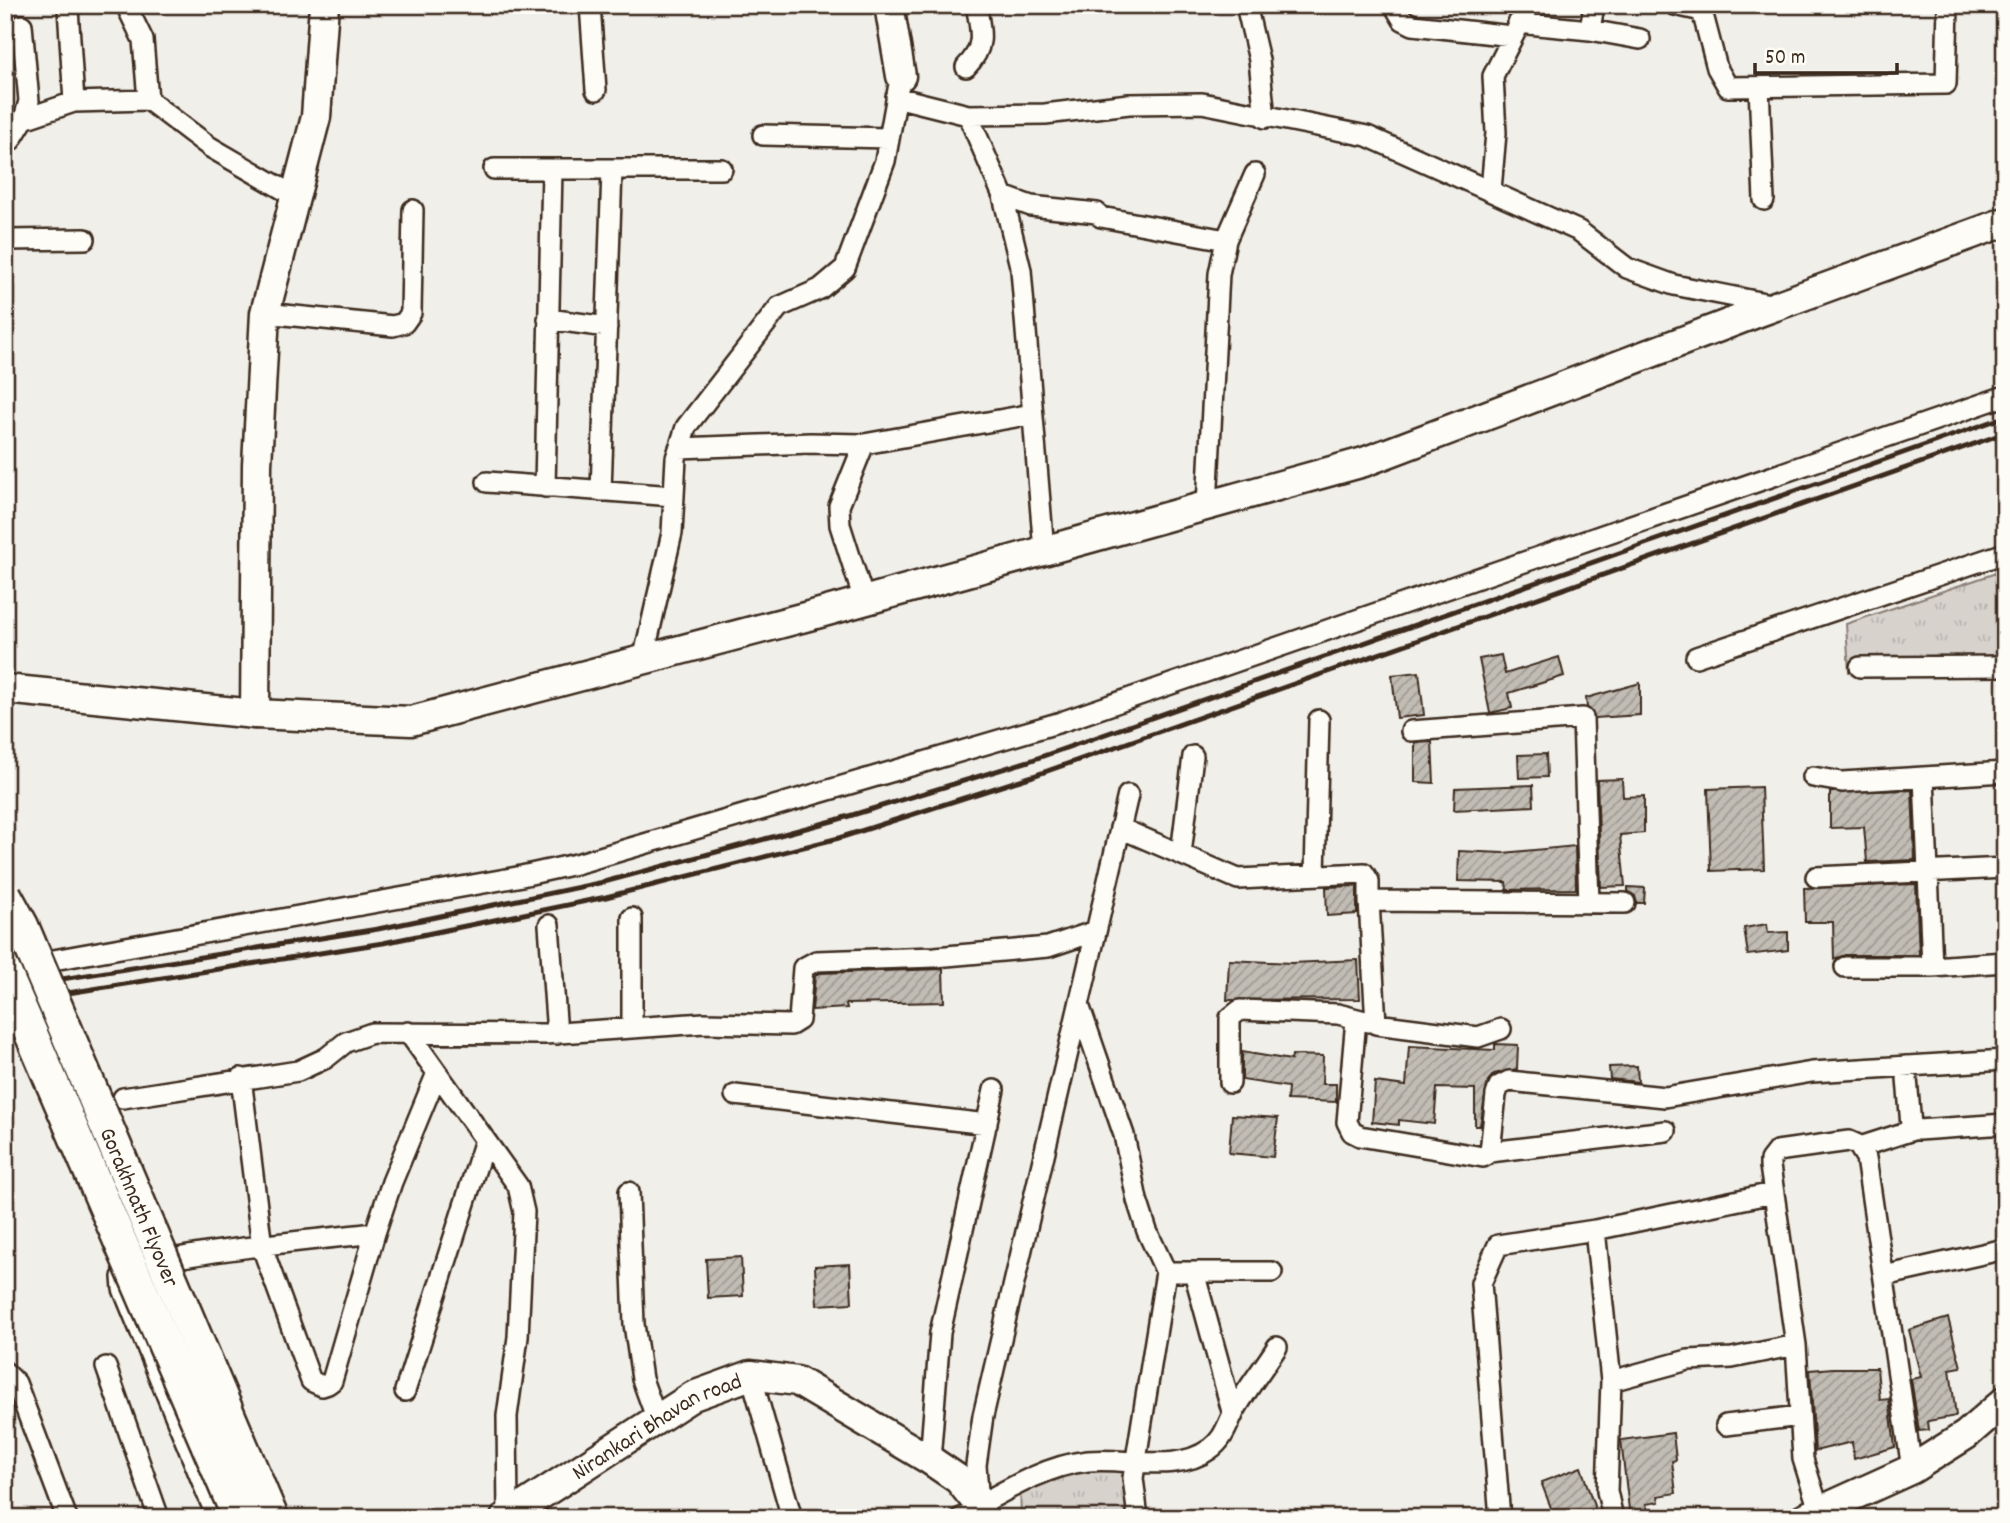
<svg xmlns="http://www.w3.org/2000/svg" width="2010" height="1523" font-family="Dekko,sans-serif">
<style>
.park{fill:url(#park-tufts);stroke:#897e75;stroke-width:2}
.building{fill:url(#building-hatch);stroke:#3b2a1e;stroke-width:2}
.lines{fill:none;stroke-linecap:round;stroke-linejoin:round}
.street-casing{stroke:#3b2a1e;stroke-width:24}
.secondary-casing{stroke:#3b2a1e;stroke-width:33}
.street{stroke:#fdfcf7;stroke-width:19}
.secondary{stroke:#fdfcf7;stroke-width:28}
.rail{stroke:#3b2a1e;stroke-width:5}
.primary-bridge-casing{stroke:#3b2a1e;stroke-width:37;stroke-linecap:butt}
.primary-bridge{stroke:#fdfcf7;stroke-width:32}
.labels{text-anchor:middle;stroke-width:7;stroke-linejoin:round;paint-order:stroke}
.street-label{font-size:23px;fill:#3b2a1e;stroke:#fdfcf7}
</style>
<defs>
<pattern id="park-tufts" width="24" height="20" patternUnits="userSpaceOnUse" patternTransform="scale(1.75)"><rect width="24" height="20" fill="#d7d2cc"/><path d="M3 7l-1-3M5 7V3M7 7l1-3M15 17l-1-3M17 17v-4M19 17l1-3" fill="none" stroke="#b9b4af"/></pattern>
<pattern id="building-hatch" width="6" height="6" patternUnits="userSpaceOnUse" patternTransform="scale(1.75)"><rect width="6" height="6" fill="#c1bcb4"/><path d="M-1 1l2-2M0 6l6-6M5 7l2-2" fill="none" stroke="#9e9992"/></pattern>
</defs>
<rect width="100%" height="100%" fill="#f1efea"/>
<filter id="ink" filterUnits="userSpaceOnUse"><feTurbulence type="fractalNoise" baseFrequency=".0143" numOctaves="2"/><feDisplacementMap in="SourceGraphic" scale="14" xChannelSelector="R" yChannelSelector="G"/><feConvolveMatrix kernelMatrix="1 2 1 2 8 2 1 2 1" color-interpolation-filters="sRGB"/></filter>
<g filter="url(#ink)">
<path class="park" d="M2005,570V666L1849,672L1846,624Z
M1135,1462L1142,1518H1021L1020,1482Z"/>
<path class="building" d="M1501,655L1505,674L1559,657L1564,676L1509,693L1512,708L1490,713L1479,659Z
M1419,672L1424,715L1397,718L1392,675Z
M1640,683V715L1595,718L1587,707L1586,698Z
M1432,742L1434,783L1415,782V743Z
M1546,754L1547,777L1519,778L1518,755Z
M1622,779L1623,797L1644,796V833L1620,835L1625,886L1601,887L1597,780Z
M1533,785L1534,806L1454,810L1455,788Z
M1761,787L1764,869L1711,871L1708,789Z
M1912,790L1915,860L1867,862L1864,827L1830,828V792Z
M1575,846L1576,889L1507,890L1506,882L1458,881L1459,851L1503,853Z
M1916,884L1919,955H1845L1834,959L1833,922H1805L1804,888Z
M1357,886V914L1327,916L1326,887Z
M1628,887L1645,888L1644,903H1637L1635,896L1628,891Z
M1767,924L1768,933L1788,932V950L1748,955L1744,928Z
M1229,960L1291,963L1358,960L1360,999L1227,1000Z
M943,969L944,1002L846,1004L847,1008L812,1010L815,976L819,973Z
M1495,1044L1518,1045L1517,1069L1494,1074L1488,1081L1480,1126H1475V1089L1437,1088L1434,1124L1399,1120V1125L1372,1122L1375,1082L1406,1086L1409,1046L1495,1050Z
M1242,1052L1291,1060L1292,1055L1323,1056L1322,1084H1336V1102L1287,1100L1288,1087L1242,1080Z
M1637,1066L1638,1082L1610,1079L1609,1067Z
M1232,1115L1278,1118L1273,1157L1229,1153Z
M741,1257L743,1296L708,1298L706,1259Z
M850,1264L852,1303L817,1305L815,1266Z
M1948,1318L1961,1367L1950,1369L1956,1416L1928,1421L1929,1430L1919,1431L1911,1379L1921,1377L1909,1330Z
M1833,1368H1877L1880,1400L1889,1399L1895,1447L1854,1459L1852,1442L1815,1451L1810,1370Z
M1673,1433L1676,1460L1672,1461L1676,1493L1658,1496L1659,1502L1646,1504L1650,1518H1630L1621,1440Z
M1581,1467L1598,1518H1555L1541,1482Z"/>
<g class="lines">
<g class="street-casing">
<path id="street" d="M126,5L143,40L148,100L210,147L298,198
M590,5L596,90
M1246,5L1259,60L1265,118
M1394,5L1403,20L1413,25L1512,36
M1675,5L1702,11L1717,68L1728,87L1946,84L1948,5
M68,8L74,102
M1518,23L1590,30L1640,39
M22,25L29,101L24,119L74,102L148,100
M1590,30L1594,5
M966,67C986,47 981,31 976,5
M1759,87L1764,200
M896,97L968,115L1045,114L1129,104L1202,103L1367,136L1579,231L1627,268L1674,285L1775,305
M968,115L1003,196L1021,270L1044,551
M763,135L889,138
M5,141L11,140L24,119
M494,169H722
M1491,190L1496,133L1493,76L1529,5
M1003,196L1031,206L1097,213L1101,217L1226,240
M5,240L85,239
M265,313L393,326L404,323L411,313L413,210
M548,319L607,327
M864,444L839,506L840,525L864,600
M679,448L810,443L864,444L1032,414
M487,482L674,496
M545,487L552,170
M601,491L612,170
M1207,505L1219,274L1226,240L1255,174
M1696,657L2005,553
M643,660L672,533L676,458L686,427L779,307L820,289L845,268L885,161L899,84
M1860,667L2005,666
M1411,731L1583,718L1589,903
M1813,777L1842,782L2005,772
M1924,777L1932,967
M1128,795L983,1416L976,1465L979,1505C1013,1486 1050,1465 1088,1461C1127,1457 1176,1474 1210,1449C1223,1440 1226,1428 1233,1414C1245,1391 1263,1369 1277,1347
M1120,828L1238,879L1364,873L1369,881V901L1625,903
M1181,854L1193,756
M1315,875L1319,720
M1816,877L2005,868
M1369,901L1376,1024L1478,1037L1501,1029
M632,918V1028
M549,925L557,1034
M5,934L23,961L31,964L517,877L576,864L1061,722L2005,396
M1845,967H1932L2005,962
M1079,1005L1124,1135L1137,1200L1147,1231L1166,1272L1133,1478L1138,1518
M1356,1019L1347,1122L1352,1132L1360,1136L1483,1157L1490,1152L1666,1131
M408,1032L518,1186L524,1212L518,1337L507,1416L508,1516
M1906,1066L1911,1126L1918,1130L2005,1124
M241,1078L262,1247L311,1381L322,1386L328,1384L332,1381L375,1233
M1230,1083V1018L1240,1010L1338,1014L1369,1022
M735,1095L987,1124
M123,1098L298,1071L326,1058L346,1042L372,1033L545,1034L704,1023L791,1025L799,1020L803,968L816,961L935,957L1048,947L1096,931
M1860,1147L1916,1129
M1490,1152L1496,1095L1499,1086L1509,1081L1665,1097L1812,1072L2005,1060
M629,1192L634,1324L642,1379L657,1420
M1595,1230L1611,1381L1607,1491L1613,1518
M1166,1272H1272
M1194,1272L1233,1415
M1884,1276L2005,1249
M106,1367L159,1518
M5,1372L16,1383L67,1518
M751,1375L792,1518
M1611,1381L1688,1360L1732,1358L1796,1345
M405,1391L485,1140
M1726,1425L1800,1416
M930,1460L940,1333L994,1090
M1819,1510L1803,1459L1796,1345L1770,1166V1160L1777,1151L1849,1141L1858,1145L1866,1158L1912,1469
M217,1518L123,1289L122,1277C139,1254 335,1238 375,1233L392,1182L437,1073
M961,1518L981,1511
M1500,1518L1481,1283L1498,1245L1595,1230L1773,1193"/>
</g>
<g class="secondary-casing">
<g id="secondary">
<path d="M889,5L901,76"/>
<path d="M5,689L255,714L411,721L820,613L1364,462L1759,312L2005,222"/>
<path d="M255,714L257,465L265,313L316,117L324,5"/>
<path id="s1" d="M505,1518L693,1396L751,1375L797,1381L930,1460L958,1479L979,1505L982,1518"/>
<path d="M1804,1518L1912,1469L1966,1435L2005,1401"/>
</g>
</g>
<use href="#street" class="street"/>
<use href="#secondary" class="secondary"/>
<path class="rail" d="M5,988L378,929L604,882L836,820L1029,761L2005,417
M5,1003L383,943L606,897L839,838L1033,776L2005,433"/>
<g class="primary-bridge-casing">
<g id="primary-bridge">
<path id="s2" d="M5,895L22,926L272,1518"/>
<path d="M5,973L239,1518"/>
</g>
</g>
<use href="#primary-bridge" class="primary-bridge"/>
</g>
</g>
<g class="labels">
<g class="street-label">
<text dy="8" stroke="none"><textPath href="#s2" startOffset="340">Gorakhnath Flyover</textPath></text>
<text dy="8" stroke="none"><textPath href="#s1" startOffset="178">Nirankari Bhavan road</textPath></text>
</g>
</g>
<rect width="2010" height="1523" fill="none" stroke="#fdfcf7" stroke-width="28"/>
<rect x="14" y="14" width="1982" height="1495" fill="none" stroke="#3b2a1e" stroke-width="2.5" filter="url(#ink)"/>
<path d="M1755 63v10h142v-10" fill="none" stroke="#3b2a1e" stroke-width="3.5"/>
<text x="1765" y="63" font-size="21" fill="#3b2a1e" stroke="#fdfcf7" stroke-width="5" paint-order="stroke">50 m</text>
</svg>
